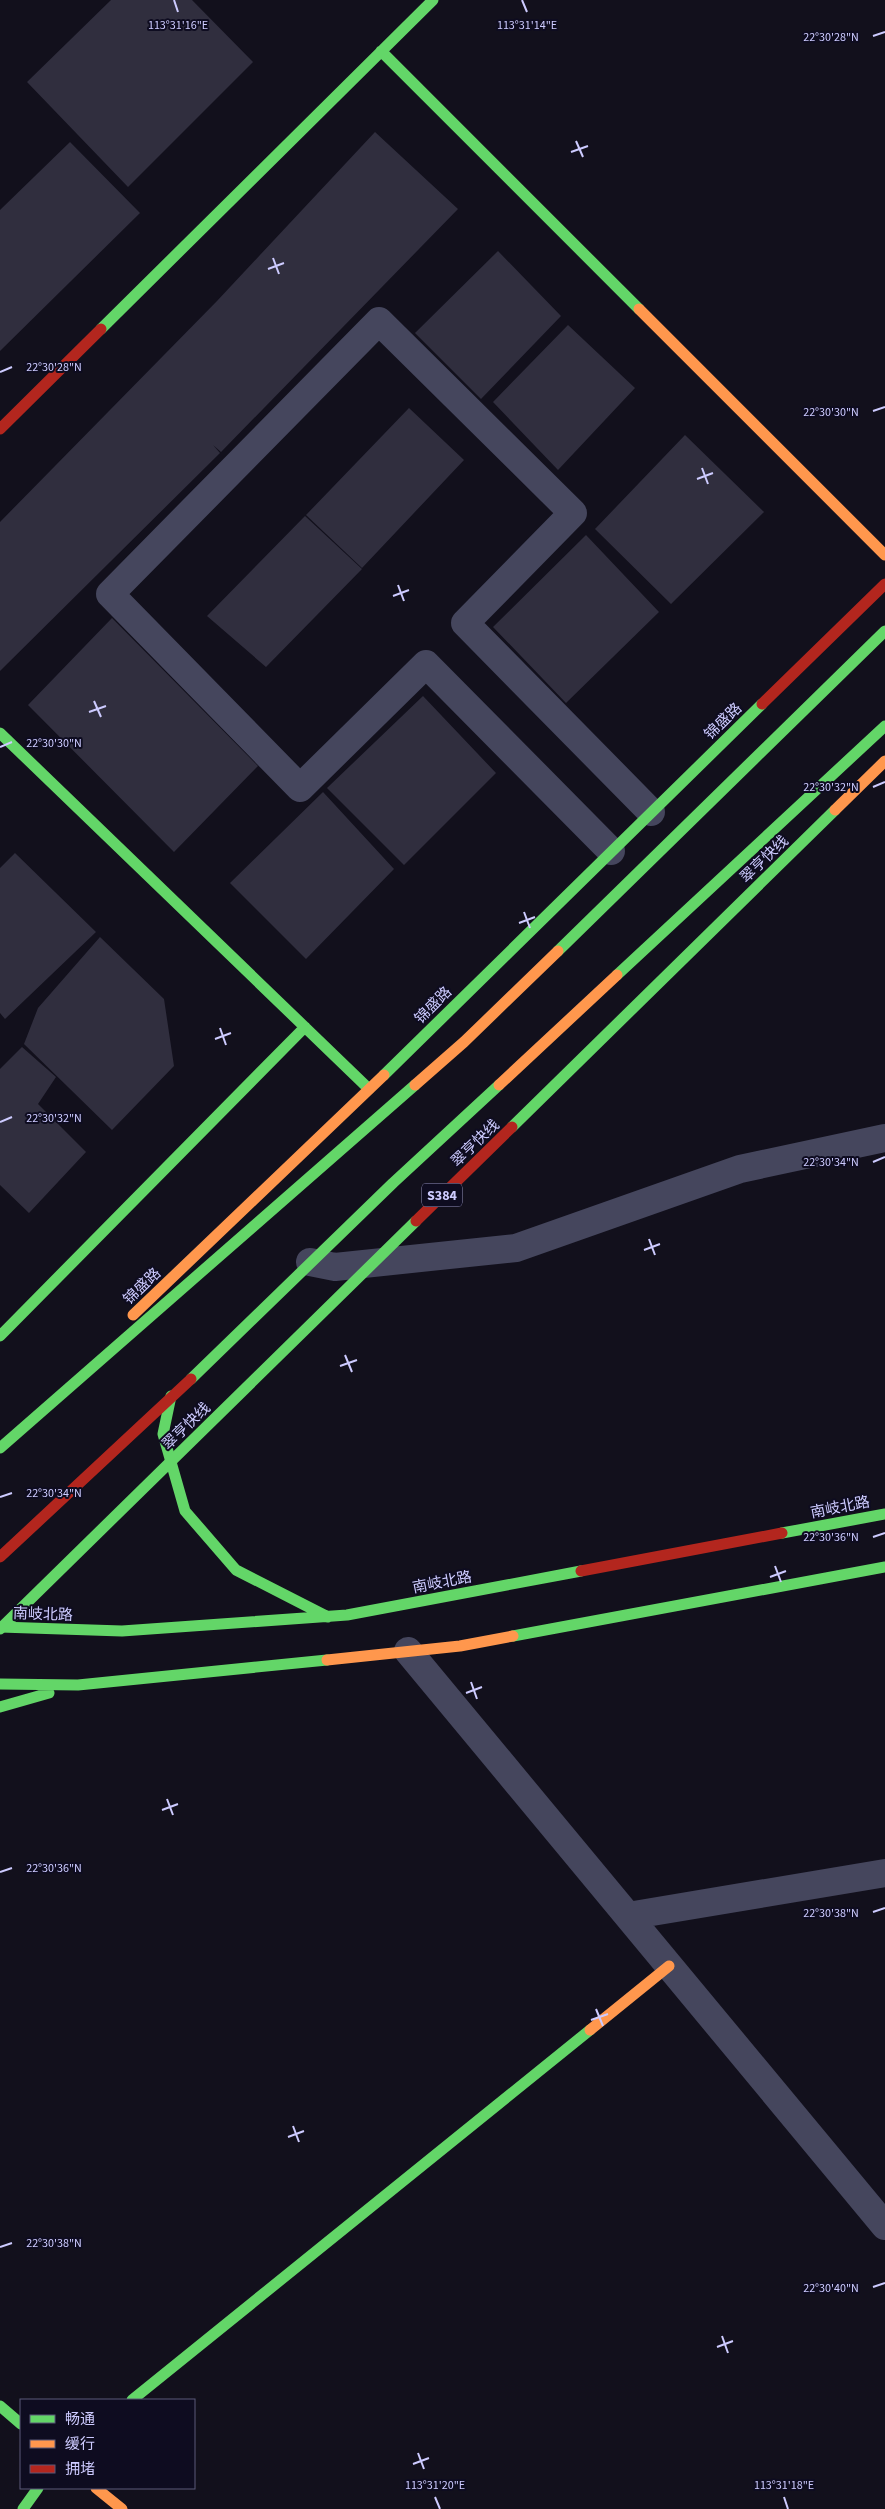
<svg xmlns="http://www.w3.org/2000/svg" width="885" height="2509" font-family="'Source Sans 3','Noto Sans SC',sans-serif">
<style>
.building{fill:#302e3e}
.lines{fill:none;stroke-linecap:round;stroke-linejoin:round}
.street{stroke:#45465d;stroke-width:28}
.fast{stroke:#63d668;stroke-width:11}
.slow{stroke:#ff974d;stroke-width:11}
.jam{stroke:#b3261e;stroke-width:11}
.fast-bridge{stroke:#63d668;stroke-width:11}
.slow-bridge{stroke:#ff974d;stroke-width:11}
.jam-bridge{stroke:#b3261e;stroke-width:11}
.ticks{fill:none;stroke:#cdcbff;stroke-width:2}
.labels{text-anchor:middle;stroke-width:4;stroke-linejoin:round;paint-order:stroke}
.shield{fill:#0e0c20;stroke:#9492bc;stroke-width:1}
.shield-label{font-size:14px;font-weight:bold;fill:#cdcbff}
.street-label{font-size:15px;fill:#cdcbff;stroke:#0e0c20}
.ticks-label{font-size:12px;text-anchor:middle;fill:#cdcbff;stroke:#0e0c20;stroke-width:4;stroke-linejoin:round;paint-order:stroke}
</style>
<rect width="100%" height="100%" fill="#12101c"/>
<path class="building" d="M111,0H192L253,62L128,187L27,82Z
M375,132L458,209L221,452L213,445L220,453L0,671V522L217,301Z
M70,142L140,213L0,351V210Z
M498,251L561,316L481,399L415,333Z
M568,325L635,388L558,470L493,402Z
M409,408L464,460L362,568L306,515Z
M685,435L764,512L671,604L595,529Z
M305,516L362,569L266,667L207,616Z
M586,535L659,612L566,703L493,627Z
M112,618L258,766L174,852L28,705Z
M423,696L496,773L404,865L327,788Z
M323,792L394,869L306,959L230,883Z
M15,853L96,932L5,1019L0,1013V868Z
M100,937L164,999L174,1066L112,1130L24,1044L38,1008Z
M22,1047L56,1077L38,1104L86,1152L29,1213L0,1185V1069Z"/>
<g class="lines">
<path class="street" d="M611,851L426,664L300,788L110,594L379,321L573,513L465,623L651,812
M310,1262L335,1267L516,1248L740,1169L885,1138
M408,1651L885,2226
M628,1916L885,1873"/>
<path class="fast" d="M381,51L639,309
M101,329L433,0
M0,733L369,1089
M558,951L885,631
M617,975L885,726
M384,1075L762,704
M0,1336L305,1027
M191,1379L393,1183L499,1085
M171,1396L163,1434L185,1511L236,1570L328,1617
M0,1448L415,1085
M782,1533L885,1514
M0,1627L122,1631L347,1615L581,1571
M513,1636L885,1567
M0,1684L78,1685L327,1660
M0,1707L49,1693
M132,2400L590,2030
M0,2406L21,2424
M23,2509L38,2488"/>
<path class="slow" d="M639,309L885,555
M415,1085L464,1042L558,951
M499,1085L617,975
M133,1315L384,1075
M327,1660L460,1646L513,1636
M590,2030L669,1966
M96,2488L122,2509"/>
<path class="jam" d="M0,429L101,329
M762,704L885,584
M0,1557L191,1379
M581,1571L782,1533"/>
<path class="fast-bridge" d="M512,1127L835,810
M0,1629L416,1221"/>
<path class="slow-bridge" d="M835,810L885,761"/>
<path class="jam-bridge" d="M416,1221L512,1127"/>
</g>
<path class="ticks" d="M174,0L178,12M522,0L527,12M873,36L885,32M576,141L583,157M571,152L588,146M273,258L279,274M268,269L284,263M0,372L12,367M873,411L885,407M702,468L708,484M697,479L713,473M398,585L404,601M393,596L409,590M94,701L101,717M89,712L106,706M0,747L12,742M873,787L885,782M524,912L530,928M519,923L535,917M220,1028L226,1045M215,1039L231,1033M0,1122L12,1117M873,1162L885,1157M649,1239L655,1255M644,1250L660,1244M345,1355L352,1372M340,1366L357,1360M0,1497L12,1493M873,1537L885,1533M775,1566L781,1582M770,1577L786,1571M471,1682L477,1699M466,1693L482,1687M167,1799L173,1815M162,1810L178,1804M0,1872L12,1868M873,1912L885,1908M596,2009L603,2026M591,2020L608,2014M293,2126L299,2142M288,2137L304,2131M0,2247L12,2243M873,2287L885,2283M722,2336L728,2353M717,2347L733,2341M418,2453L424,2469M413,2464L429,2458M435,2497L440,2509M784,2497L788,2509"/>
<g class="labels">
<rect class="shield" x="422" y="1183.5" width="40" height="23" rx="4"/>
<g class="shield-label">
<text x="442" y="1200">S384</text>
</g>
<g class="street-label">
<text transform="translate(723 721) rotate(-44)" y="5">锦盛路</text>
<text transform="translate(764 859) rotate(-44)" y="5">翠亨快线</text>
<text transform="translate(433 1005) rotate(-45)" y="5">锦盛路</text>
<text transform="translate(475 1143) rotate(-44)" y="5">翠亨快线</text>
<text transform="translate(142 1286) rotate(-44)" y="5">锦盛路</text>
<text transform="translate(186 1426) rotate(-44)" y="5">翠亨快线</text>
<text transform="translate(840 1507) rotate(-11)" y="5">南岐北路</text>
<text transform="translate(442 1582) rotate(-11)" y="5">南岐北路</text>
<text transform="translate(43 1614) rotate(2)" y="5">南岐北路</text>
</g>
</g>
<g class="ticks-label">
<text x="178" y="29">113°31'16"E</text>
<text x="527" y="29">113°31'14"E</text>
<text x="831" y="41">22°30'28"N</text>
<text x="54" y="371">22°30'28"N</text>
<text x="831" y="416">22°30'30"N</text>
<text x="54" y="747">22°30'30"N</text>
<text x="831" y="791">22°30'32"N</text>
<text x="54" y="1122">22°30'32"N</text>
<text x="831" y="1166">22°30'34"N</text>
<text x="54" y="1497">22°30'34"N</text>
<text x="831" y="1541">22°30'36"N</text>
<text x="54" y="1872">22°30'36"N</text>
<text x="831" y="1917">22°30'38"N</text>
<text x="54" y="2247">22°30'38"N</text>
<text x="831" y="2292">22°30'40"N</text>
<text x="435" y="2489">113°31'20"E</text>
<text x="784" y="2489">113°31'18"E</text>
</g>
<rect x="20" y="2399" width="175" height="90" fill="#0e0c20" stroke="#5a5879"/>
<rect x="30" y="2415" width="25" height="8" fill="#63d668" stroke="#5a5879"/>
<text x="65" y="2424" font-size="15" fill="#cdcbff">畅通</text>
<rect x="30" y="2440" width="25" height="8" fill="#ff974d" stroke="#5a5879"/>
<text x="65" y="2449" font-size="15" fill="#cdcbff">缓行</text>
<rect x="30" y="2465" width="25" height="8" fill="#b3261e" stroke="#5a5879"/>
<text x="65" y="2474" font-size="15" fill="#cdcbff">拥堵</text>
</svg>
